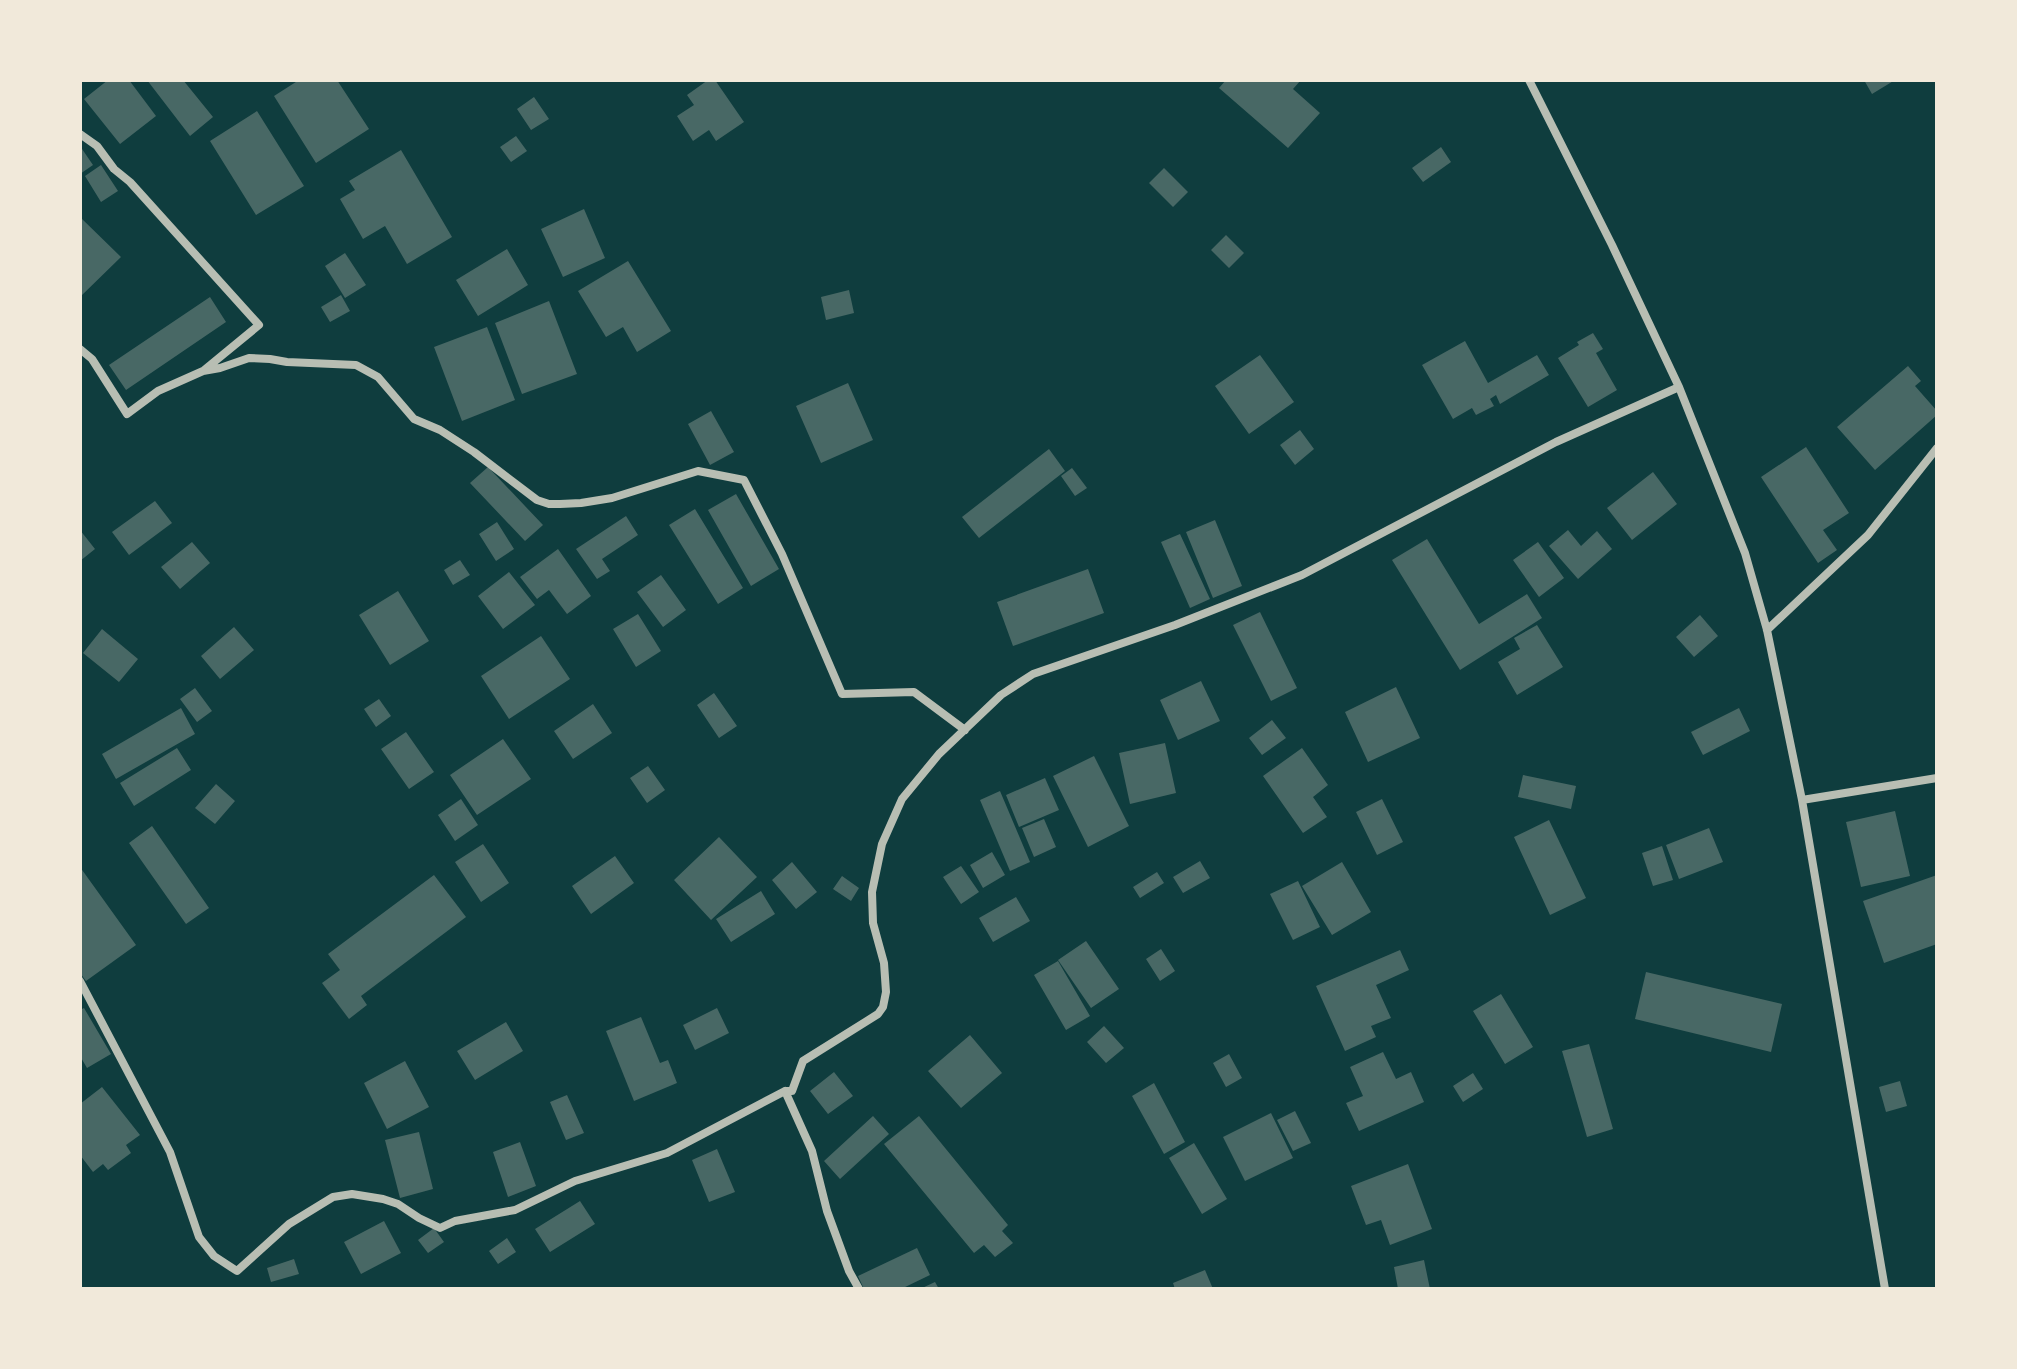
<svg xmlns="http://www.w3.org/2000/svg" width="2017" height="1369" font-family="Roboto,sans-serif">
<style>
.building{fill:#486865}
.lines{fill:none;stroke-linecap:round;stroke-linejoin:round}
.minor{stroke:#b8beb3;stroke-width:8}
</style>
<rect width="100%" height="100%" fill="#0f3d3e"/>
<path class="building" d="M108,80H129L156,116L120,144L84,99Z
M147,80H183L213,117L190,136Z
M299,80H337L369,129L316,163L274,96Z
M708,80H715L744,122L716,141L709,130L693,141L677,116L694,105L687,95Z
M1226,80H1301L1293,89L1320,113L1288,148L1219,88Z
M1864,80H1895L1872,94Z
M534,97L549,119L531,130L517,109Z
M257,111L304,186L256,215L210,141Z
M516,136L527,151L511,162L500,147Z
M80,146L93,165L80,174Z
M1441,147L1451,162L1423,182L1412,168Z
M401,150L452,237L407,264L385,226L363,239L340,199L355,190L349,181Z
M101,165L118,191L101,202L85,176Z
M1164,168L1188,192L1173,207L1149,183Z
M584,209L605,258L563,277L541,229Z
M80,217L121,257L80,297Z
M1226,235L1244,253L1229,268L1211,250Z
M507,249L528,285L478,316L456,280Z
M345,253L366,285L345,298L325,266Z
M628,261L671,331L637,352L623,327L606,337L578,291Z
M849,290L854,313L826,320L821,297Z
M341,295L350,311L330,322L321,307Z
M210,297L226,322L126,390L109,365Z
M549,301L577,374L522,394L495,323Z
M487,327L515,400L462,421L434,347Z
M1593,333L1603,349L1596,353L1617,390L1588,407L1558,358L1579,345L1577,342Z
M1465,341L1488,383L1537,355L1549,375L1500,404L1496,395L1490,399L1494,406L1476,415L1472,408L1453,419L1422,365Z
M1260,355L1294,402L1249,434L1215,386Z
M1908,366L1921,381L1915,386L1937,411V415L1875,470L1837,427Z
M848,383L873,440L821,463L796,406Z
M711,411L734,452L710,465L688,424Z
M1300,430L1314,449L1295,465L1280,445Z
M1806,447L1849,513L1823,530L1837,550L1818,563L1761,477Z
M1049,449L1065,471L979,538L962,517Z
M488,467L543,525L525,541L470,483Z
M1072,468L1087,488L1075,496L1061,476Z
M1653,472L1677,504L1632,540L1607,508Z
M736,494L779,569L751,586L708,510Z
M155,501L172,523L129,555L112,532Z
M695,509L743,588L718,604L669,525Z
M626,516L638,535L602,559L610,571L597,579L576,549Z
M1215,520L1242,586L1213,598L1186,532Z
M497,522L514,549L496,561L479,534Z
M80,530L95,549L80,561Z
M1568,530L1581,546L1597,531L1612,549L1578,579L1549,546Z
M1180,534L1210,599L1190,608L1161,542Z
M1427,539L1479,624L1527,594L1542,618L1460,670L1392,560Z
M192,542L210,563L180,589L161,567Z
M1538,542L1564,578L1539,597L1513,560Z
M558,549L591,596L567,614L549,590L537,599L520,577Z
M460,560L470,575L453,585L444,570Z
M1088,569L1104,613L1013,646L997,602Z
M509,572L535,605L503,629L478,596Z
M661,575L686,610L663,627L637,592Z
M398,591L429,641L390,665L359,615Z
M1260,612L1297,688L1271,701L1233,625Z
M638,614L661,651L636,667L613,629Z
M1700,615L1718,636L1694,657L1676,637Z
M1537,625L1563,667L1517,695L1498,662L1520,649L1514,638Z
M234,627L254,650L220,679L201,656Z
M102,629L138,659L119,682L83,653Z
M541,636L570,679L509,719L481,676Z
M1201,681L1220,721L1178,740L1160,700Z
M1396,687L1420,738L1368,762L1345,712Z
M195,688L212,711L197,722L180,699Z
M714,693L737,726L719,738L697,705Z
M379,699L391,716L376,727L364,709Z
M593,704L612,733L573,759L554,731Z
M181,708L195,734L116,779L102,754Z
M1739,708L1750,731L1703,755L1691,732Z
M1272,720L1286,738L1262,755L1249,738Z
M406,732L434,772L409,789L381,749Z
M503,739L531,779L477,815L450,775Z
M1165,743L1176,793L1130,804L1119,753Z
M177,748L191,770L134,806L120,783Z
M1302,748L1328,785L1313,797L1327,817L1303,833L1263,776Z
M1094,756L1129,826L1088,847L1053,776Z
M648,766L665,790L647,803L630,778Z
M1523,775L1576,786L1571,809L1518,797Z
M1045,778L1059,810L1019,827L1006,795Z
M216,784L235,801L215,824L195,808Z
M1000,791L1030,862L1010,871L980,800Z
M461,799L478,825L455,841L438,815Z
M1382,799L1403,842L1377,855L1356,812Z
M1895,811L1910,876L1861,887L1846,822Z
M1044,819L1056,847L1034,857L1022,828Z
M1549,820L1586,898L1550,915L1514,837Z
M152,826L209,908L186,924L129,843Z
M1709,828L1723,862L1679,879L1666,845Z
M719,837L757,877L711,920L674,880Z
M483,844L509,883L481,902L455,862Z
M1662,846L1673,880L1653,886L1642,853Z
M992,852L1005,875L983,888L970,865Z
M615,856L634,883L591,914L572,886Z
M1200,861L1210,878L1183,893L1173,877Z
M792,862L817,892L796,909L772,880Z
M1342,862L1371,912L1332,935L1302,886Z
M961,866L979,892L961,904L943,877Z
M80,867L136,945L86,981L80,973Z
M1157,872L1164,883L1140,898L1133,887Z
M434,875L466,917L361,996L367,1005L349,1019L322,983L340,970L328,954Z
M1937,875V944L1884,963L1863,901Z
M842,876L859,888L851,901L833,889Z
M1298,881L1320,927L1293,940L1270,894Z
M761,891L775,914L731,942L716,919Z
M1016,897L1030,921L993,942L979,918Z
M1086,941L1119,989L1091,1008L1058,960Z
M1161,949L1175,971L1160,981L1146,959Z
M1400,950L1409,970L1376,985L1391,1018L1371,1026L1376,1037L1345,1051L1316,986Z
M1058,961L1090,1016L1066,1030L1034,975Z
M1646,972L1782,1004L1771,1052L1635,1019Z
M1501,994L1533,1047L1505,1064L1473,1011Z
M84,1008L111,1054L87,1068L80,1056V1010Z
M717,1008L729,1033L695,1050L683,1025Z
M641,1017L660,1063L668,1060L677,1083L634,1101L606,1031Z
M506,1022L523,1051L475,1080L457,1051Z
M1104,1026L1124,1048L1106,1063L1087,1042Z
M970,1035L1002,1073L961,1108L928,1071Z
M1589,1044L1613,1129L1587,1137L1562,1051Z
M1383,1052L1396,1079L1411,1072L1424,1102L1359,1131L1346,1103L1363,1096L1350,1067Z
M1229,1054L1242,1078L1226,1087L1213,1063Z
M405,1061L429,1107L387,1129L364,1083Z
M834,1072L853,1096L828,1114L810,1091Z
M1473,1073L1483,1089L1463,1102L1453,1086Z
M1900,1081L1907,1106L1886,1112L1879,1087Z
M1154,1083L1185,1142L1164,1154L1132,1096Z
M102,1087L140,1135L126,1145L131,1153L108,1170L103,1164L93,1172L80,1155V1104Z
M567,1095L584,1133L566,1140L550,1102Z
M1295,1111L1311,1143L1293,1151L1277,1120Z
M1271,1113L1293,1158L1245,1181L1223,1137Z
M873,1116L889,1134L840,1179L824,1161Z
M919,1116L1008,1225L1002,1231L1013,1243L995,1257L984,1245L974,1253L884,1144Z
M419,1132L433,1189L400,1198L385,1140Z
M520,1142L536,1186L508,1197L493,1152Z
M1194,1143L1227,1199L1202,1214L1169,1158Z
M717,1149L735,1192L709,1202L692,1160Z
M1408,1164L1432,1229L1390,1245L1381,1220L1366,1225L1351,1186Z
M580,1201L595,1224L550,1252L535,1229Z
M384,1221L401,1253L361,1274L344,1242Z
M434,1228L444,1242L428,1253L418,1240Z
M507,1238L516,1252L498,1264L489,1251Z
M917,1248L930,1275L901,1289H864L858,1276Z
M294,1259L299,1274L271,1282L267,1268Z
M1424,1260L1430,1289H1398L1394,1267Z
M1205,1270L1213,1289H1175L1173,1283Z
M935,1282L939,1289H920Z"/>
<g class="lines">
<path class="minor" d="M1529,80L1612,245L1679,387L1745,553L1767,630L1802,800L1885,1289
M80,134L97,146L114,169L130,182L259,325L203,371L158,391L127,414L92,359L80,349
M203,371L220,368L249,358L270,359L287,362L356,365L378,377L414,419L440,430L474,452L537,500L549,504H560L581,503L612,498L698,471L744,480L782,554L842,694L914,692L965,730
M1767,630L1868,535L1937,448
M1802,800L1937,778
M80,981L170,1152L199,1237L214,1256L237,1271L289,1224L333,1197L352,1194L383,1199L398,1204L419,1218L440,1228L455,1221L515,1210L575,1181L667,1153L785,1091H792L803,1061L878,1014L883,1007L886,992L884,963L873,923L872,892L882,844L902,799L939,754L1001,695L1033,674L1175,625L1302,575L1556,442L1679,387
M785,1091L812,1151L827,1211L849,1271L859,1289"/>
</g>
<rect width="2017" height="1369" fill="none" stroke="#f1e9da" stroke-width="164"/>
</svg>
